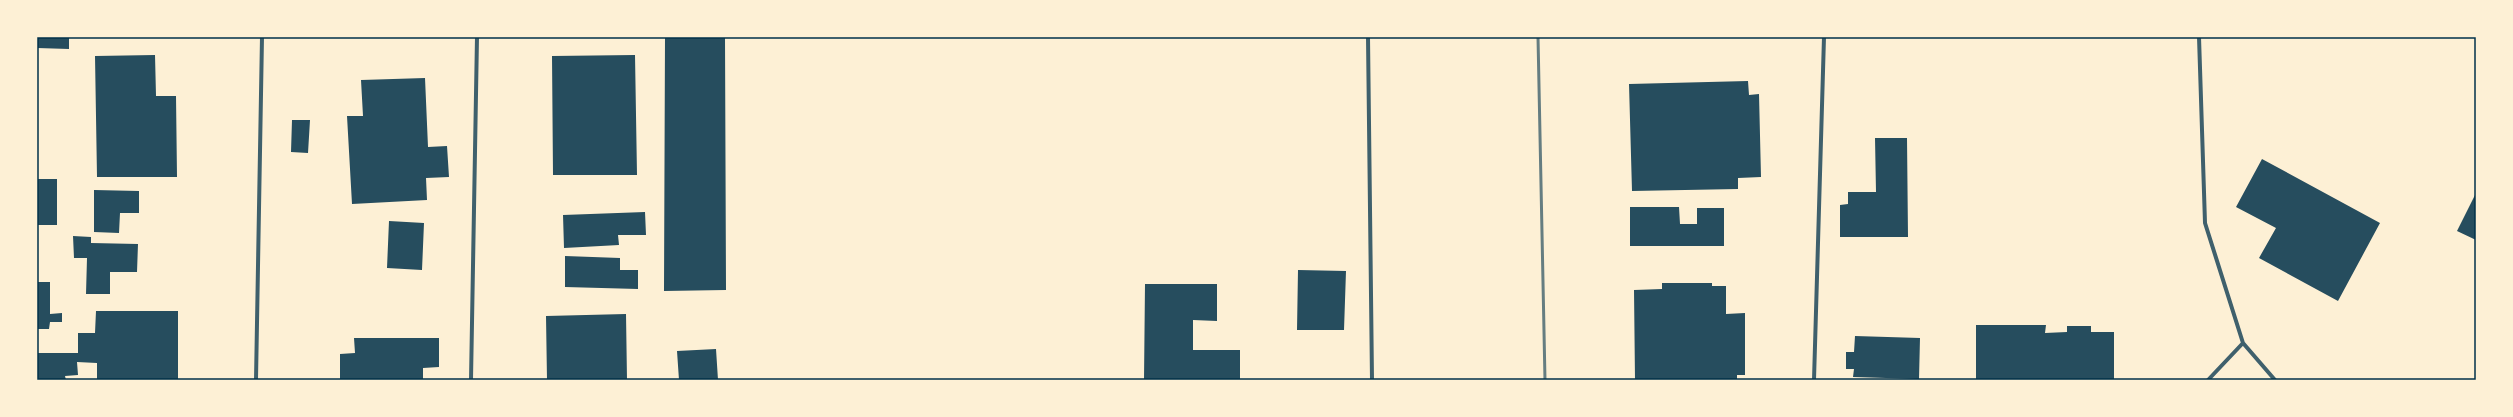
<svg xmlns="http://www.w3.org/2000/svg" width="2513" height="417" font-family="Spectral,serif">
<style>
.building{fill:#264d5e}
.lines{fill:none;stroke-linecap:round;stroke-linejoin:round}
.minor{stroke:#3f606c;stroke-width:4}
.rail{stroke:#657d81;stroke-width:3}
.neatline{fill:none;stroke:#003049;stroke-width:1.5}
</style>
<rect width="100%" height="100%" fill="#fdf0d5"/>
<path class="building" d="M37,37H69V49L37,48Z
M665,37H725L726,290L664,291Z
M155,55L156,96H176L177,177H97L95,56Z
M635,55L637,175H553L552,56Z
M425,78L428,147L447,146L449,177L426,178L427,200L352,204L347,116H363L361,80Z
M1748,81L1749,95L1759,94L1761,177L1738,178V189L1632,191L1629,84Z
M292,120H310L308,153L291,152Z
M1875,138H1907L1908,237H1840V205L1848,204V192H1876Z
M2262,159L2380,223L2338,301L2259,258L2276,228L2236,207Z
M37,179H57V225H37Z
M94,190L139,191V213H120L119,233L94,232Z
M2476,193V240L2457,231Z
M1630,207H1679L1680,224H1697V208H1724V246H1630Z
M645,212L646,235H618L619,245L564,248L563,215Z
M389,221L424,223L422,270L387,268Z
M73,236L91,237V243L138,244L137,272H110V294H86L87,258H74Z
M565,256L620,258V270H638V289L565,287Z
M1298,270L1346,271L1344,330H1297Z
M37,282H50V314L62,313V322H50L49,329H37Z
M1662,283H1712V286H1726V314L1745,313V375H1737V380H1635L1634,290L1662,289Z
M1145,284H1217V321L1193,320V350H1240V380H1144Z
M96,311H178V380H97V363L77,362L78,375L65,376L66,380H37V353H78V333H95Z
M626,314L627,380H547L546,316Z
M1976,325H2046L2045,333L2067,332V326H2091V332H2114V380H1976Z
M1855,336L1920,338L1919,379L1853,377L1854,369H1846V352H1854Z
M354,338H439V367L423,368V380H340V354L355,353Z
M716,349L718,380H679L677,351Z"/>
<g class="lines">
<path class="minor" d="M1368,37L1372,380
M2199,37L2205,223L2243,343L2275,380
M256,380L262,37
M471,380L477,37
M1814,380L1824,37
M2208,380L2243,343"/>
<path class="rail" d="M1538,37L1545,380"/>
</g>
<rect width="2513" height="417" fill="none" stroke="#fdf0d5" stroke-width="76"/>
<rect x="38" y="38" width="2437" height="341" class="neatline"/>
</svg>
